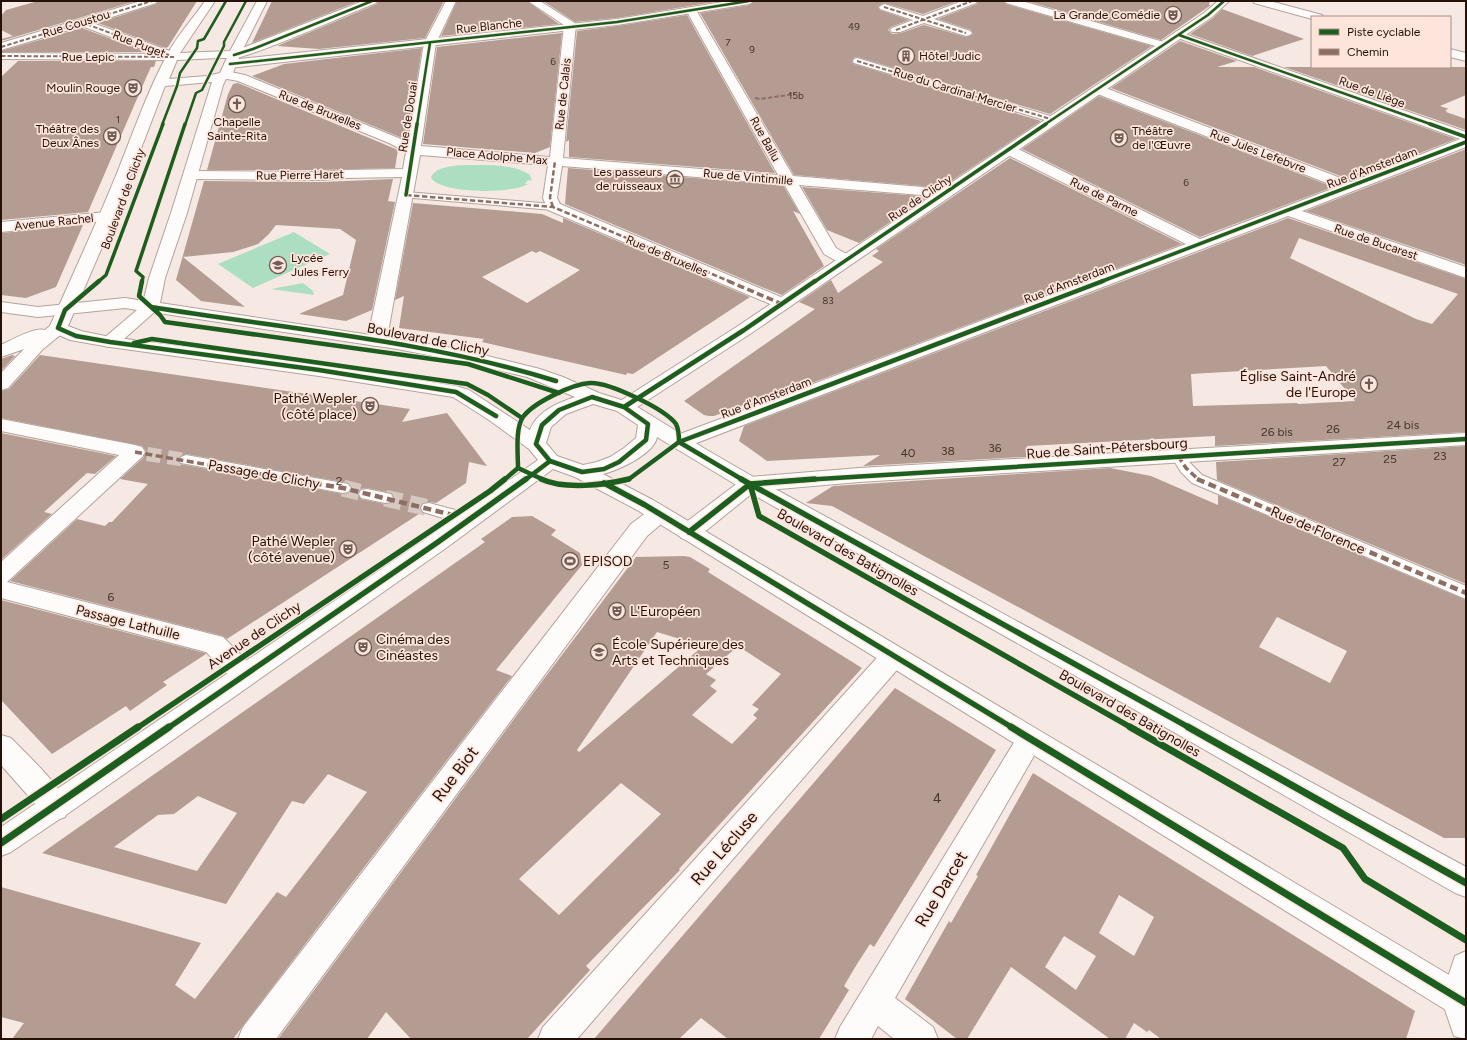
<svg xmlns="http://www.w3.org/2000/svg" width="1467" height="1040" font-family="Figtree,sans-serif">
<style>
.green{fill:#acdfc1}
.building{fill:#b59c92;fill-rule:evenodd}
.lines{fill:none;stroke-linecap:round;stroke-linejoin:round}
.pedestrian-tunnel-far1{stroke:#d7c8c2;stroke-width:14;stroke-dasharray:14 7;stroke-linecap:butt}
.pedestrian-tunnel{stroke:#d7c8c2;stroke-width:17;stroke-dasharray:17 8;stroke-linecap:butt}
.pedestrian-casing{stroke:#b3a39c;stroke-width:2}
.minor-casing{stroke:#b3a39c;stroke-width:2}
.tertiary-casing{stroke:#b3a39c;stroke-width:2}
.secondary-casing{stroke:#b3a39c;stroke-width:2}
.primary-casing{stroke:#b3a39c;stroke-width:2}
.pedestrian{fill:#fefcfb;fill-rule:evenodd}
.minor{fill:#fefcfb;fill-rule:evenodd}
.tertiary{fill:#fefcfb;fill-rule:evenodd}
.secondary{fill:#fefcfb;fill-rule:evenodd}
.primary{fill:#fefcfb;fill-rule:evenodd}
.quiet-far3{stroke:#8d6e63;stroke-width:2;stroke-dasharray:4.5 2;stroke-linecap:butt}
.quiet-far2{stroke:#8d6e63;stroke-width:2.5;stroke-dasharray:5.5 2.5;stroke-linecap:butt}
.quiet-far1{stroke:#8d6e63;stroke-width:3.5;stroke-dasharray:7 3.5;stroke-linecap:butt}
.quiet{stroke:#8d6e63;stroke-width:4.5;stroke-dasharray:8 4.5;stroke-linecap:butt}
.cycleway-far4-casing{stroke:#fee5db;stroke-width:4}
.cycleway-far3-casing{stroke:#fee5db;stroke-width:5}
.cycleway-far2-casing{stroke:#fee5db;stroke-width:6}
.cycleway-far1-casing{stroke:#fee5db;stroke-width:8}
.cycleway-casing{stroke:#fee5db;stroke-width:10}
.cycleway-far4{stroke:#1b5e20;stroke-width:2.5}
.cycleway-far3{stroke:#1b5e20;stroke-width:3.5}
.cycleway-far2{stroke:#1b5e20;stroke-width:4.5}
.cycleway-far1{stroke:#1b5e20;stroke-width:5.5}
.cycleway{stroke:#1b5e20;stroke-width:7}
.labels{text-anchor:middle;stroke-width:3.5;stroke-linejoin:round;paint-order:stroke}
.far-number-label{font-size:10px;fill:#4a342b}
.far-poi-label{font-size:12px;fill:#261109;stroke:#fee5db;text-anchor:end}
.far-street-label{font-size:12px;fill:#261109;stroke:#fee5db}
.number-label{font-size:12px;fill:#4a342b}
.street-label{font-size:14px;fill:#261109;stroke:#fee5db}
.poi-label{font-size:14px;fill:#261109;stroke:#fee5db;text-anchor:start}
.near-number-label{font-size:14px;fill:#4a342b}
.near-street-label{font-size:17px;fill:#261109;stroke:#fee5db}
</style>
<rect width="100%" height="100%" fill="#f6e8e3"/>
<path class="green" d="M476,165C494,165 515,165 530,175L532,181L528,180L525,184H528C513,194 441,194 431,178C435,164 465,165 476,165Z
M294,232L330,254L253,288L218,264Z
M303,283L313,291L314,295L271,289Z"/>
<path class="building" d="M38,1H136L1,41V39L13,36L1,30V16L6,10Z
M158,1H197L168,47L165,48L98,23L156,4Z
M272,1H359L252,43Z
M378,1H444L425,38L319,49L277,46L377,4Z
M457,1H527L559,24L441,36Z
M543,1L590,2L720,1L617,18L575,22Z
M755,1H958L923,14L884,3L878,7L880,10L909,20L891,27L888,30L892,34L901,33L924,25L966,37L973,34L971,30L938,19L977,4L978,1H1004L1006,4L1152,46L1050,114L857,57L854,58L852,62L854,64L1041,121L938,190L922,186L794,175L700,13L749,5Z
M1027,1H1210L1209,5H1211L1161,40Z
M1222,9L1304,39L1252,56L1190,34L1213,18Z
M687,15L775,173L569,157V140L566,142L577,31L617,26Z
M82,28L146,52H1V51Z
M562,33L550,147L535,153L423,144L437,47Z
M1180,41L1237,61L1217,67H1254L1456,139L1351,180L1111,88Z
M422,48L407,140L252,76L284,64Z
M18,61H156L154,67H151L146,78L88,212L1,220V77Z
M1284,67H1466V95L1440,106L1449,109L1445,110L1447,111L1446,112L1466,119V130Z
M238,83L398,150L395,168L322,170H207L228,94L233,84Z
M1099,96L1333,187L1200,237L1022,149Z
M1466,149V265L1306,211Z
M1010,158L1182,244L751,406L752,402L714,416H709L704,415L684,401L815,309L799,302L831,280L838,293L883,262L872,256L879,251L876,249Z
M568,168L783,185L800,214L793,211L824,266L782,295L764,288L565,204Z
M393,179L388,201L395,202L372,310L346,321L299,314L343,295L356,240L340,229L276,225L269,234L258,244L249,247L233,252L183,257L245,307L201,301L176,280L204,181L322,182Z
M802,187L921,196L926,198L859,243L827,230Z
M413,203L542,214L563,223V218L750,297L633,374L627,373L626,375L482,342L484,339L399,328L404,296L395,300ZM532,251L536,253L540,251L580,270L527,303L482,277Z
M1288,218L1466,279V432L1215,446V436L1027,446L1026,453L1042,456L863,466L880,455L767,461L739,441L744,426ZM1299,238L1458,294L1432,324L1416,319L1290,258ZM1326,366L1355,401L1298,404L1297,403L1193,406L1191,374Z
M83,225L56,287L26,298L1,295V233Z
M12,355L15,356L1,371V359Z
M40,355L410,409L402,422L447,413L487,466L469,462L466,483L436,503L429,502L423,503L420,507L422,512L227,639L223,636L10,581L77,519L105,526L109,522H112L148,484L120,479L143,458L146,451L142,446L1,418V391L9,389ZM186,454L348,483L352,488L349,493L343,494L180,464L177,459ZM367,488L391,493L394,499L391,503L385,504L361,499L358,495L360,489Z
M1,433L116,456L95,474L87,473L44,512L52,514L1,560Z
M1466,446V584L1217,480L1216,462Z
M1110,468L1151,476L1218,505V495L1466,600V838H1444L832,506L806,503L833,486ZM1277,617L1347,651L1330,683L1259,647Z
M532,516L556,530L551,535L580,553L582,565L496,670L512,676L328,914L233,1039H12L24,1023L1,1017V887L201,943L175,985L195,999L277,892L286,897L367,792L328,774L304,804L292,801L226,904L42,853L485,542L481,539L512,517ZM198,796L237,813L197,871L114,847L158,815L174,814Z
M684,556L690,557L710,569L708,572L862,668L679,869L680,870L586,966L590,970L527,1039H411L386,1012L367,1039H278L537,688L636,557ZM657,632L703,646L579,752L577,750ZM738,646L781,674L752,705L759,709L753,715L757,718L732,744L692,715L717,691L710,686L716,680L706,674ZM621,783L661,814L559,915L519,879Z
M1,600L205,653L206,654L163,682L167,685L130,711L126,706L52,754L1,700Z
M895,688L996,750L874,947L870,944L857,964L844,986L849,990L819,1039H728L701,1018L679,1039H594Z
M1033,773L1415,1011L1406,1039H1161L1149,1030L1147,1032L1134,1023L1125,1039H1110L1011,967L967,1039H957L905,999L949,921L951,923L978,876L976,875ZM1119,895L1154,917L1134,956L1099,933ZM1064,936L1096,956L1076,990L1045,967Z"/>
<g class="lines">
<path class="pedestrian-tunnel-far1" d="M147,454L186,460"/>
<path class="pedestrian-tunnel" d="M343,488L367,494
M385,498L429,508"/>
<g class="pedestrian-casing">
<path id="pedestrian" d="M1,53L174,54L178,57L174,60L1,59Z
M857,58L1057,118L1059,120L1054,123L1051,122L854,63L853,61L854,59Z
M406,192L553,204L559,207L553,210L402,197L401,195Z
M1178,451L1183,453L1191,464L1202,475L1466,586V599L1192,483L1181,472L1171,456L1173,453Z
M186,455L343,483L348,484L351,488L348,492L343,493L181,463L178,460L181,457Z
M367,489L391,494L393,498L391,502L385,503L361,498L359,494L361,490Z
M429,503L459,511L461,515L459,519L453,521L423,512L421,508L423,504Z"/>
</g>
<g class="minor-casing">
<path id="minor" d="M141,1H157L156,3L93,23L178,54L180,57L178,60H170L82,26L1,50V43Z
M446,1H456L436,43L421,146L550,157L564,25L528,1H540L576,24L563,158L778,175L686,10L691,7L696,10L793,176L922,187L945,193L947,196L945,199L940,200L921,195L799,185L836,248L852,257L854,260L852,263L846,265L840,263L824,254L784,184L562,166L557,198L560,204L788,300L791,304L788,308L782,309L548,210L543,198L548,165L420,155L389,327L382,345L376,346L370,345L367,341L402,177L344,178L322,180L190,179L185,178L183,175L185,172L190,171L322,172L344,170L403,169L406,152L389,143L238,81L222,78L220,75L222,72L226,71L245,75L408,142L424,43Z
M962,1H977L976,3L934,19L970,31L972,33L970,35L966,36L924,23L900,32H892L890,30L892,28L913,20L880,9L879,7L884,4L923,16Z
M1005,1H1022L1167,43L1169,45L1167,47H1159L1006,3Z
M1253,1H1270L1322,15L1323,17H1312V19L1254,3Z
M1179,32L1466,132V147L1302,211L1466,267V278L1288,216L686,447L679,448L672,447L669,442L672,437L1186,244L1004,153L1002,150L1004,147L1009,146L1014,147L1200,239L1337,187L1095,93L1093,90L1095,87H1103L1351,182L1460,139L1175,37L1173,35L1175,33Z
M1450,49L1466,53V61L1450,57Z
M106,212L111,214L114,217L111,220L1,232V222Z
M58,323L64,324L67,328L64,332L42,350L8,388L1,390V373L24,349L1,357V345C12,340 34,327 45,330L52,324Z
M1,419L135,445L142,447L145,452L142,457L7,582L223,637L253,667L257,674L253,681L244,684L235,681L206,652L1,598V562L119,455L1,431Z
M659,506L667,509L670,514L667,519L647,536L276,1039H238L243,1027L631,524L651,509Z
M893,647L902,650L906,657L902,664L577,1039H538L543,1027L884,650Z
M1030,728L1039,731L1043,739L1039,747L895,998L933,1027L938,1039H894L878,1026L871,1039H835L840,1027L1021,731Z
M1,735L11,738C31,759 57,781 69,808L65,817L55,821L45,817L32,800L1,765Z
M1466,951V1039L1454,1036L1441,998L1455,956Z"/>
</g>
<g class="tertiary-casing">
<path id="tertiary" d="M363,1H377L376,3C355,11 244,61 232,58L230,55L232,52Z
M729,1H754L749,4L617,25L230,68L226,67L224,64L226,61L230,60L617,19Z
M1218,1H1229L1212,17L750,334L631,411L624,413L617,411L614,407L617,403L738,326L1204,13Z
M125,298L157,303L160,307L116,346L110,347L104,346L101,342L104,338L137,310L125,308L38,317L1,312V302L38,307Z"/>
</g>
<g class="secondary-casing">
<path id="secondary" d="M1466,433V445L859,482L755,491L697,538L689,540L681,538L678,532L681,526L743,479L750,477L859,468Z"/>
</g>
<g class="primary-casing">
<path id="primary" d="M205,1H215L180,53L230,51L257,1H267L240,55L232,75L230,78L226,79L223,85L187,213L165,278L160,303L397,339L459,349L540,369L563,377L599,393L631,403L707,450L757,479L1466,867V897L1455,893L1074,675L743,489L657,437C654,454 619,470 603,474L653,500L1466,985V1019L1454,1015L637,510L575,477L553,469L446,548L73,810L11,852L1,856V827L430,536L538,460L529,449L489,420L453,397L319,376L110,347L70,340L52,332L49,328C72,276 96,225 117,173C134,131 149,86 171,48C181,31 194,17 205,1ZM219,58H227L220,73L207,76L169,79L177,60ZM212,82L171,213L149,278L142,307L145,311L397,349L459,361L527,377L575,397C558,403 537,411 530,430L469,390L456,386L319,364L110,337L81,331L68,326L112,224L165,86ZM593,404L617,411L638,425L636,438L624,448L610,457L597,462L583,465L557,456L546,443L551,427L566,414Z"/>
</g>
<use href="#pedestrian" class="pedestrian"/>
<use href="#minor" class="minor"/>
<use href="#tertiary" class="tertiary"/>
<use href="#secondary" class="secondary"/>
<use href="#primary" class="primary"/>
<path class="quiet-far3" d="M884,7L966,33
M81,22L169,55
M896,30L972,1
M1,47L152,1
M1,56L174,57
M857,61L1054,120
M755,98L760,99L795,94"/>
<path class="quiet-far2" d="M406,195L553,207L731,282
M553,207L550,198L555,161"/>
<path class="quiet-far1" d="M728,281L782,304
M135,452L295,480
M1178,456L1186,468L1199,480"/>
<path class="quiet" d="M289,479L343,488L453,515
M1197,479L1466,593"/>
<g class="cycleway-far4-casing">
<path id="cycleway-far4" d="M1179,35L1433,125
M234,55L253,49L372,1
M230,64L617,22L749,1
M162,125L177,86L180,73L197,48L198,41L204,39L226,1
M185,125L196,93L202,90L224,46V42L246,1
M417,125L430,43
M1044,125L1208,15L1224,1"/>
</g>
<g class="cycleway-far3-casing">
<path id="cycleway-far3" d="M1430,124L1466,137
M406,195L417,124
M98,282L106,275L163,124
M142,282L143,277L136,271L185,124
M814,282L1046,124
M1100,282L1466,142"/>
</g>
<g class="cycleway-far2-casing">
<path id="cycleway-far2" d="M99,281L65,310L58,328L76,336L110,342L319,370L456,392L496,416
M142,281L139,296L160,315L165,322L468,364L559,393
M151,307C286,329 425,340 556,381
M134,343L152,339L467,384L488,395L522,418
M592,397L624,407L648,424L646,440L619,462L604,469L582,472L550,461L536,444L542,425L559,410Z
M624,407L744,330L815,281
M679,442L743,480
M518,468L544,480
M518,468C518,455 515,428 523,417C533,403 572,384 590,383C609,382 665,409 676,424C679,430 679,436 679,442
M504,480L518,468
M525,480L550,461
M625,480L629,479L679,442L1103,281
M803,480L1466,439"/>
</g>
<g class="cycleway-far1-casing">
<path id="cycleway-far1" d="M541,479C565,490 604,485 629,479
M741,479L1190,728
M604,483L645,505L1013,728
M750,484L759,516L1132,728
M750,484L815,479
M689,532L750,484
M137,728L490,491L505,479
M168,728L438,542L526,479"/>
</g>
<g class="cycleway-casing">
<path id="cycleway" d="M1011,727L1466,1003
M1130,727L1343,848L1365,879L1466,940
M1188,727L1466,883
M1,819L138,727
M1,843L169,727"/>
</g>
<use href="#cycleway-far4" class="cycleway-far4"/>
<use href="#cycleway-far3" class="cycleway-far3"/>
<use href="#cycleway-far2" class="cycleway-far2"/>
<use href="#cycleway-far1" class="cycleway-far1"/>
<use href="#cycleway" class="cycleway"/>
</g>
<defs>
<g id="theatre-ring" transform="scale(0.9)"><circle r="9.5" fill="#fee5db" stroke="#6f5c55" stroke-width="1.5"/><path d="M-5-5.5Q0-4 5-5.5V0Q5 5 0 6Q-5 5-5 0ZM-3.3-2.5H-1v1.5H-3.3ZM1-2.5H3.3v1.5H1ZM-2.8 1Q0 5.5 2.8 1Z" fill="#6f5c55"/></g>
<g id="building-ring" transform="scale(0.9)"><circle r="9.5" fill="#fee5db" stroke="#6f5c55" stroke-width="1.5"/><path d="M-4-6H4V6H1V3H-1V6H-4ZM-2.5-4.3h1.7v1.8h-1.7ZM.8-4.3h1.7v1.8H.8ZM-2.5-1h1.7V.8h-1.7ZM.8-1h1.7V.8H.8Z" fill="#6f5c55"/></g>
<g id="church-ring" transform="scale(0.9)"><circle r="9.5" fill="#fee5db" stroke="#6f5c55" stroke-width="1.5"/><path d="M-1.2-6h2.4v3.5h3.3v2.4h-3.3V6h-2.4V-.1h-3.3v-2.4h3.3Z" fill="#6f5c55"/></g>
<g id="museum-ring" transform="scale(0.9)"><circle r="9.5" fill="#fee5db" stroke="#6f5c55" stroke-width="1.5"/><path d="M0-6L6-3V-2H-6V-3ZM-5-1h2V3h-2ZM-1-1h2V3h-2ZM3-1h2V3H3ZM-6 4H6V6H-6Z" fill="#6f5c55"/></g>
<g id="school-ring" transform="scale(0.9)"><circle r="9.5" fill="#fee5db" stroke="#6f5c55" stroke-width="1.5"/><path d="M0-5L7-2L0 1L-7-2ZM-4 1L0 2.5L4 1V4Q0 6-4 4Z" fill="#6f5c55"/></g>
<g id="stadium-ring" transform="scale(0.9)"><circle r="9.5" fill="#fee5db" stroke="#6f5c55" stroke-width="1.5"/><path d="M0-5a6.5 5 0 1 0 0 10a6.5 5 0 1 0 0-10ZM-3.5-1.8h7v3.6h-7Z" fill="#6f5c55"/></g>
<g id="university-ring" transform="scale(0.9)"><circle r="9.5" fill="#fee5db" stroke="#6f5c55" stroke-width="1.5"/><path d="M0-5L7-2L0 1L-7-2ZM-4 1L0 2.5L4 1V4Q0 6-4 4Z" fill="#6f5c55"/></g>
</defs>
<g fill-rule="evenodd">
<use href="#theatre-ring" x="1173" y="15"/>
<use href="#building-ring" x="906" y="56"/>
<use href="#theatre-ring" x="133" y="88"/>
<use href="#church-ring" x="237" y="104"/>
<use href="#theatre-ring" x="112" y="136"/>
<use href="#theatre-ring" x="1119" y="138"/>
<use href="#museum-ring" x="675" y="179"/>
<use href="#school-ring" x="278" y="265"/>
<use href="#church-ring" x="1369" y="384"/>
<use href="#theatre-ring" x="370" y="406"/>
<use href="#theatre-ring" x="348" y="549"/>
<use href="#stadium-ring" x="570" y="561"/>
<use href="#theatre-ring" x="617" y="611"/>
<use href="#theatre-ring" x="363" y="647"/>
<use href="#university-ring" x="599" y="652"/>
</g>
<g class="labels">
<g class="far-number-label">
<text x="854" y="30">49</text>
<text x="728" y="46">7</text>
<text x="752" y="53">9</text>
<text x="553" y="65">6</text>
<text x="796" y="99">15b</text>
<text x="118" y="123">1</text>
<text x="1186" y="186">6</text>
<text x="828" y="304">83</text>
</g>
<g class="far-poi-label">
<text x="1160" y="19">La Grande Comédie</text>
<text x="919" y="60" text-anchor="start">Hôtel Judic</text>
<text x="120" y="92">Moulin Rouge</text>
<text x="237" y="126" text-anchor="middle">Chapelle<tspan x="237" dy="14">Sainte-Rita</tspan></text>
<text x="99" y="133">Théâtre des<tspan x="99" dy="14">Deux Ânes</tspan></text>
<text x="1132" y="135" text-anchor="start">Théâtre<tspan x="1132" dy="14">de l'Œuvre</tspan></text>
<text x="662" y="176">Les passeurs<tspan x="662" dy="14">de ruisseaux</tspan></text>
<text x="291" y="262" text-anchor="start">Lycée<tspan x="291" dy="14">Jules Ferry</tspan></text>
</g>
<g class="far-street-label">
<text transform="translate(76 24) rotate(-17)" y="4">Rue Coustou</text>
<text transform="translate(489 26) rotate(-6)" y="4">Rue Blanche</text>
<text transform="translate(139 44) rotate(21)" y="4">Rue Puget</text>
<text x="88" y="61">Rue Lepic</text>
<text transform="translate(955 90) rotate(17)" y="4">Rue du Cardinal Mercier</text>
<text transform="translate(1372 92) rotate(20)" y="4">Rue de Liège</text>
<text transform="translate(563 94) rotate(-84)" y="4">Rue de Calais</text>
<text transform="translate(320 110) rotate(22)" y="4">Rue de Bruxelles</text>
<text transform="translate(408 117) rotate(-81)" y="4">Rue de Douai</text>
<text transform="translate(765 139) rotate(61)" y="4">Rue Ballu</text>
<text transform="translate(1258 151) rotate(21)" y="4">Rue Jules Lefebvre</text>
<text transform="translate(497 156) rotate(5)" y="4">Place Adolphe Max</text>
<text transform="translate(1372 168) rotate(-21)" y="4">Rue d'Amsterdam</text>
<text transform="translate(300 175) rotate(-1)" y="4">Rue Pierre Haret</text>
<text transform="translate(748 177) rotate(5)" y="4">Rue de Vintimille</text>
<text transform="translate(1104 197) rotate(26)" y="4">Rue de Parme</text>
<text transform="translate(920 198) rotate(-34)" y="4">Rue de Clichy</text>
<text transform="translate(123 199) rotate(-70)" y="4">Boulevard de Clichy</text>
<text transform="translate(54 222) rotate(-6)" y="4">Avenue Rachel</text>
<text transform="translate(1376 242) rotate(19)" y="4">Rue de Bucarest</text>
<text transform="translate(667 256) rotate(23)" y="4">Rue de Bruxelles</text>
<text transform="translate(1069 283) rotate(-21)" y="4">Rue d'Amsterdam</text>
<text transform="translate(766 398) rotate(-21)" y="4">Rue d'Amsterdam</text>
</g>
<g class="number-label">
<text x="1403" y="429">24 bis</text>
<text x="1333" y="433">26</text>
<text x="1277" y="436">26 bis</text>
<text x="995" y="452">36</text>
<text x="948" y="455">38</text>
<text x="908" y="457">40</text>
<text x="1440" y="460">23</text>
<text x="1390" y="463">25</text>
<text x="1339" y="466">27</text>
<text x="339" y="485">2</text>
<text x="666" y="569">5</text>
<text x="111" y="601">6</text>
</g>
<g class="street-label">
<text transform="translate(428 339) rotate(11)" y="5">Boulevard de Clichy</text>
<text transform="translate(1107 448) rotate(-4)" y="5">Rue de Saint-Pétersbourg</text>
<text transform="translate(264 474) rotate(10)" y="5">Passage de Clichy</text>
<text transform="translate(1318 530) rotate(23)" y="5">Rue de Florence</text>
<text transform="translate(848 552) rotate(30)" y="5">Boulevard des Batignolles</text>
<text transform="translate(128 622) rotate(14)" y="5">Passage Lathuille</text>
<text transform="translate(254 635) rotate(-34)" y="5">Avenue de Clichy</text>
<text transform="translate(1130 713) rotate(30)" y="5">Boulevard des Batignolles</text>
</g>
<g class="poi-label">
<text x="1356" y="381" text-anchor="end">Église Saint-André<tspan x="1356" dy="16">de l'Europe</tspan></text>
<text x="357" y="403" text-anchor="end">Pathé Wepler<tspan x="357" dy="16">(côté place)</tspan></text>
<text x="335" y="546" text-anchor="end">Pathé Wepler<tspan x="335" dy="16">(côté avenue)</tspan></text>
<text x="583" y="566">EPISOD</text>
<text x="630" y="616">L'Européen</text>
<text x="376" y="644">Cinéma des<tspan x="376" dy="16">Cinéastes</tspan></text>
<text x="612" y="649">École Supérieure des<tspan x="612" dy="16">Arts et Techniques</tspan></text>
</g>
<g class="near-number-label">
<text x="937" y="803">4</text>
</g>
<g class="near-street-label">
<text transform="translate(455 774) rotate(-53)" y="6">Rue Biot</text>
<text transform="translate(724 848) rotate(-49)" y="6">Rue Lécluse</text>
<text transform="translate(941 889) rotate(-59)" y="6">Rue Darcet</text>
</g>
</g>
<rect width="1467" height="1040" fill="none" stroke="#261109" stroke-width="4"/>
<rect x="1311" y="16" width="140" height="52" fill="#fee5db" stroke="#a89087"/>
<rect x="1319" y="29" width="20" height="6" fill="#1b5e20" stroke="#a89087"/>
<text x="1347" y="36" font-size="12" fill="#261109">Piste cyclable</text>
<rect x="1319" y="49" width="20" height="6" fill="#8d6e63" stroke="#a89087"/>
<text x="1347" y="56" font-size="12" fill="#261109">Chemin</text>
</svg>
